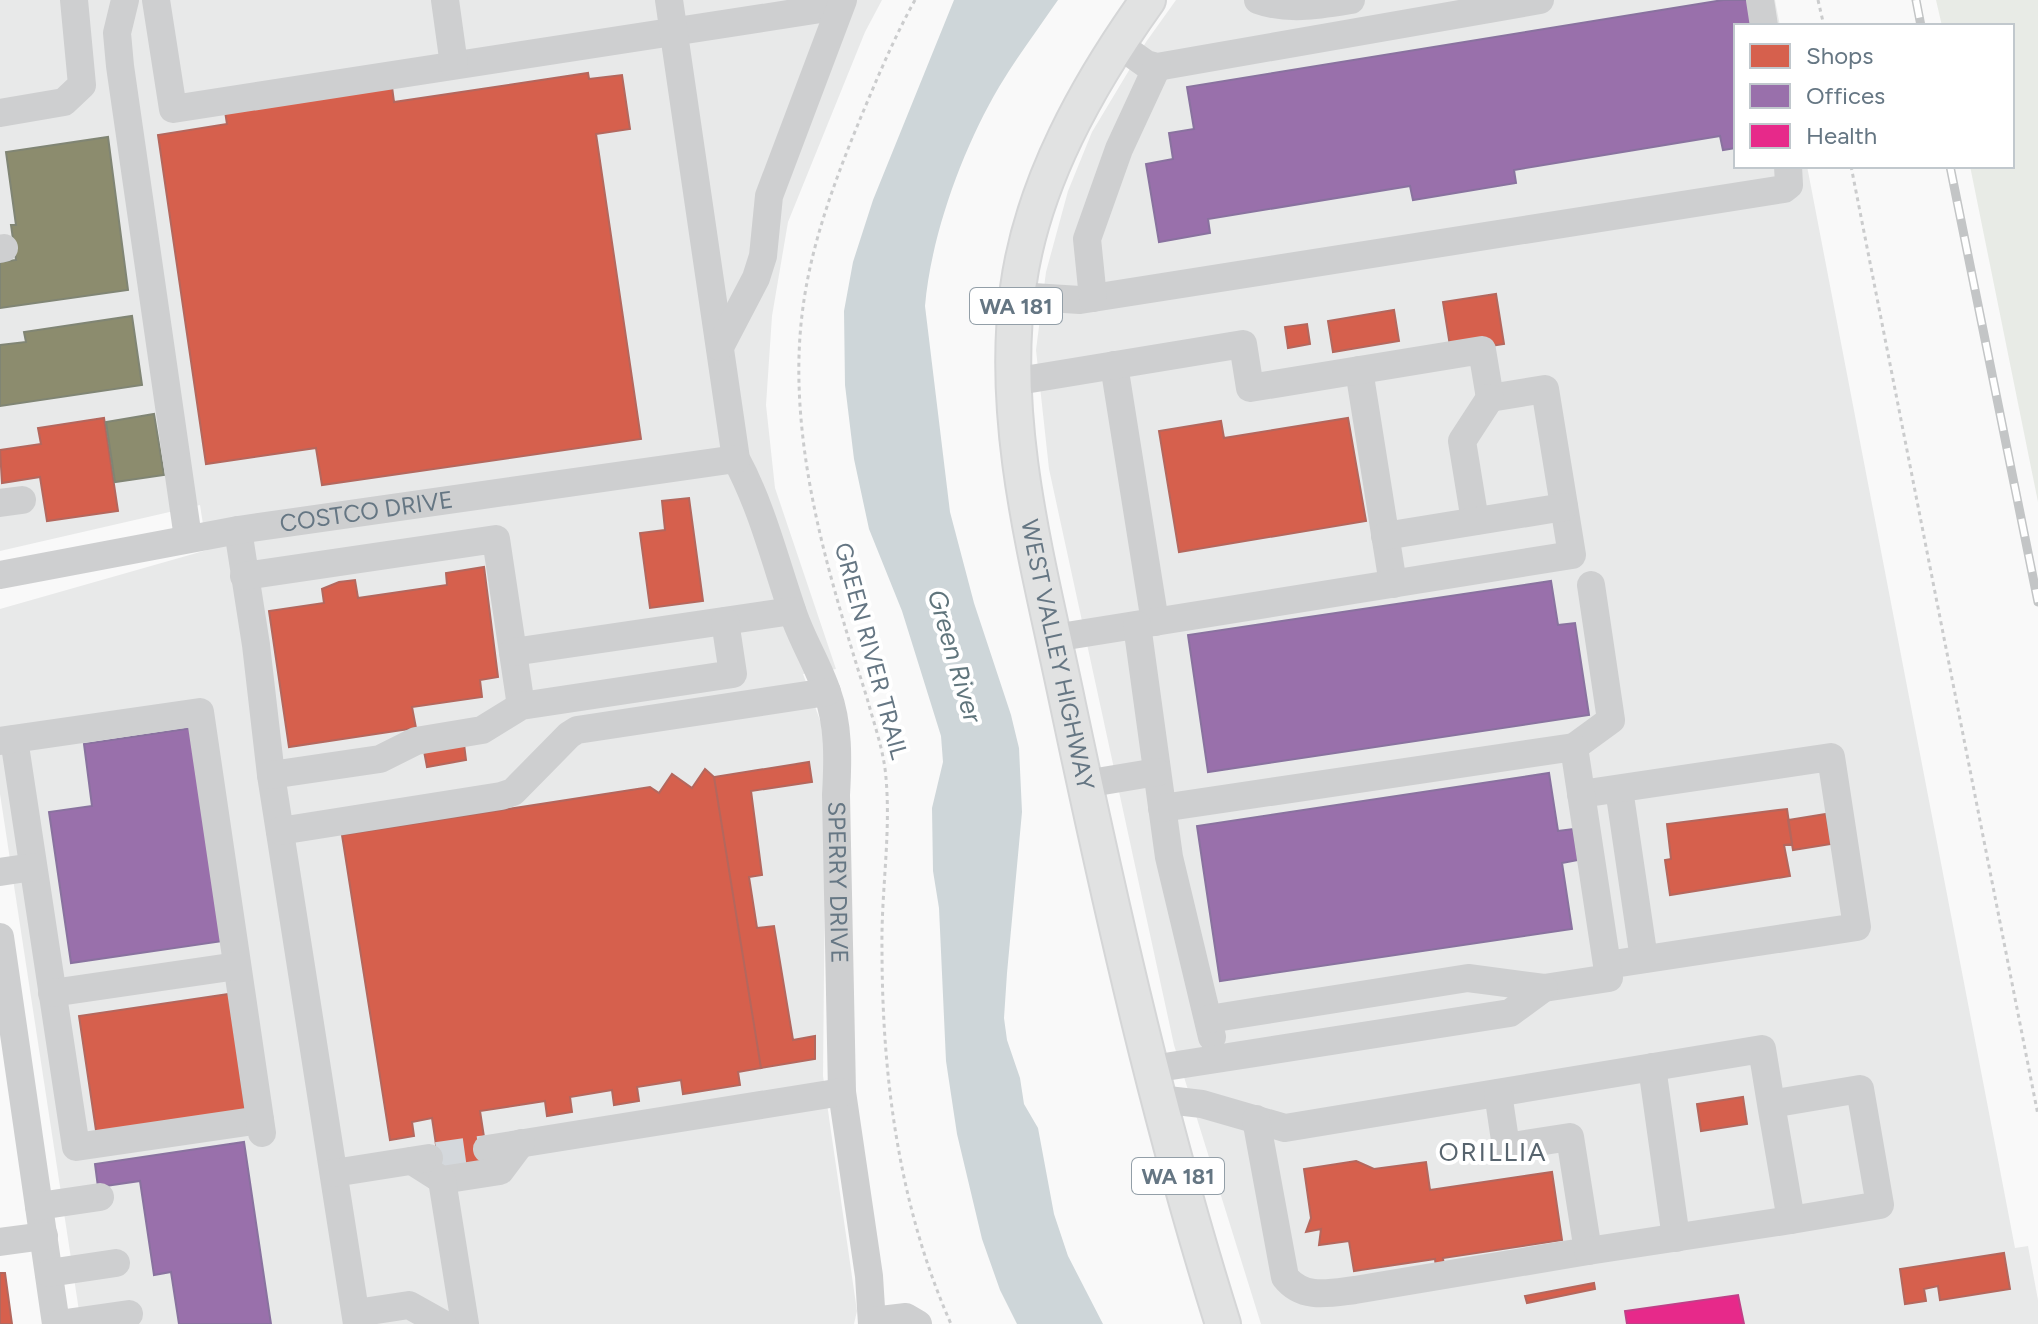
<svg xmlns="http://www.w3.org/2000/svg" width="2038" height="1324" font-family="Figtree,sans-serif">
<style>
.built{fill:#e8e9e9}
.green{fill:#e8ebe6}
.water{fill:#ced6d9}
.shops{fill:#d6604d;stroke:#b4675d;stroke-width:2}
.offices{fill:#9970ab;stroke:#89729f;stroke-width:2}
.health{fill:#e7298a;stroke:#c04088;stroke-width:2}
.industry{fill:#8c8c6e;stroke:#808574;stroke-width:2}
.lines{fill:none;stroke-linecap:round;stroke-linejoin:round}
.minor-tunnel{stroke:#d4d8dc;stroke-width:28;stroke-dasharray:28 14;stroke-linecap:butt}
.major-casing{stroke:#d5d6d7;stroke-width:38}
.path{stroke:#cbcccd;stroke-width:3;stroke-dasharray:4 4;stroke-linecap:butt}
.minor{stroke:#cecfd0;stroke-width:28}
.major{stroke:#e1e2e2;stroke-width:34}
.rail-casing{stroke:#c3c5c6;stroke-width:9}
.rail{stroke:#fff;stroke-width:6;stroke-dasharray:18;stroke-linecap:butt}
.labels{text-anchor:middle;stroke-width:8;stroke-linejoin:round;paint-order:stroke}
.shield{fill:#fff;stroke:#939fa8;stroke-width:2}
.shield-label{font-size:22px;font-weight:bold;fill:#657683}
.street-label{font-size:24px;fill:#657683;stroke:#fff}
.water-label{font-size:26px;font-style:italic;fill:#60757c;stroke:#fff}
.neighbourhood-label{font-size:26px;letter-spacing:2px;fill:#57646e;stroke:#fff}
</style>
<rect width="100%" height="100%" fill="#f9f9f9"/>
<path class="built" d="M0,0H882L865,32L788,222L772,316L766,405L775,488L836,669L803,674L821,723L826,765L823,1076L857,1311L854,1324H81L0,794V609L207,550L200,505L0,551Z
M1176,0H1775L1780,26H1736V166H1807L2015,1248L2028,1246L2038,1300V1324H1261L1174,1045L1049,469L1036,350L1046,272L1068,191L1092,132L1146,42Z"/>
<path class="green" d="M1936,0H2038V502L1970,166H2012V26H1942Z"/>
<path class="water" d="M954,0H1058C1038,29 1017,57 999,87C963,148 931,235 925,306L950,512L974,603L1011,715L1019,748L1022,812L1007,973L1004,1018L1007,1040L1020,1078L1024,1104L1038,1128L1054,1214L1068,1256L1103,1324H1017L1000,1290L982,1239L957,1134L946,1061L939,908L933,871L932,808L943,762L941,736L902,611L869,529L854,459L845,385L844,311L853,262L873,200Z"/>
<path class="shops" d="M588,73L589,79L622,75L630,129L596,134L641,439L322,485L316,448L206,464L158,135L227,124L225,111L392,87L394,102Z
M1496,294L1504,344L1451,352L1443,302Z
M1394,310L1399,341L1333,352L1328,321Z
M1307,324L1310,344L1288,348L1285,327Z
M104,418L118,511L47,521L40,477L2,483L0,450L41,444L38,428Z
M1348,418L1366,521L1179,552L1159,431L1221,421L1224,438Z
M689,498L703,601L650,608L640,533L665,530L662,501Z
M484,567L498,677L480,680L482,697L412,707L416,728L289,747L269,611L324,603L322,589L339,582L355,580L358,598L447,585L446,573Z
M464,744L466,760L427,767L424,751Z
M809,762L812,782L751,791L762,875L749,877L757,928L774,926L793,1040L815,1036V1059L761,1068L714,777Z
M705,769L714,777L761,1068L738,1072L740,1085L683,1094L681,1080L637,1087L639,1101L614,1105L612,1090L570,1097L572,1112L547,1116L545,1101L480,1111L488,1163L440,1171L432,1118L412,1122L414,1136L390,1140L342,835L650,787L659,793L672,774L692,788Z
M1787,809L1792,844L1784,845L1790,876L1670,895L1665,860L1671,859L1667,824Z
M1826,814L1831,844L1793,850L1788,820Z
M229,994L246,1115L97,1137L79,1016Z
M1743,1097L1747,1124L1701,1131L1697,1104Z
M1356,1161L1374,1169L1426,1162L1430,1190L1552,1172L1562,1240L1443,1258L1444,1267L1436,1268L1435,1259L1354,1271L1349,1241L1319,1245L1321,1229L1306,1232L1311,1218L1304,1169Z
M2004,1253L2010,1289L1940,1300L1938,1286L1924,1289L1926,1301L1905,1304L1900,1269Z
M0,1273H5L12,1324H0Z
M1594,1283L1595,1289L1527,1303L1525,1296Z"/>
<path class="offices" d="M1723,0H1751L1756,26H1736V148L1723,150L1720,136L1514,170L1516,183L1413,200L1410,186L1208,219L1210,233L1159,242L1146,164L1173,159L1169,133L1194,129L1187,87Z
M1551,581L1558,625L1575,623L1589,715L1208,772L1188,635Z
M192,728L223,941L71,963L49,812L92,806L84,744Z
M1549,773L1558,831L1573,829L1578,860L1562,863L1572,929L1220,981L1197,826Z
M244,1142L271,1324H179L171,1272L154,1275L140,1181L98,1187L95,1164Z"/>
<path class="health" d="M1738,1295L1744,1324H1627L1625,1311Z"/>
<path class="industry" d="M108,137L128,290L0,308V262L16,260L11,225H16L6,152Z
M132,316L142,385L0,406V345L26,342L24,332Z
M154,414L164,475L115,482L106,422Z"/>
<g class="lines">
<path class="minor-tunnel" d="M437,1156L487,1149"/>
<g class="major-casing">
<g id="major">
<path id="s3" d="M1148,0C1088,84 1032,183 1018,288C999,428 1040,569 1068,705C1112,913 1159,1121 1223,1324"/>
</g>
</g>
<path class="path" d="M915,0C895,36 879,74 863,112C836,177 810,245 802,315C792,398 807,486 828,566C840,611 853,654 867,698C874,724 884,751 886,778C891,835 881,892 882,949C882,1077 899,1207 951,1324
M1818,0L1824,26
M1851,166L2038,1115"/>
<g class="minor">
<path d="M125,0L117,33L120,66L188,538"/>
<path d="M156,0L173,109L840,6"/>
<path d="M445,0L454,65"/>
<path id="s1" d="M669,0L736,459C762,507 775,561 793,613C802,640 818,665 827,692C839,725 838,760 836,795L842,1092L869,1276L872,1324"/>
<path d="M1258,0C1288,11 1320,5 1351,0"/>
<path d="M1760,0L1764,26"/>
<path d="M1118,44L1146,64L1157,67L1540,0"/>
<path d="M0,113L64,102L82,85L74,0"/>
<path d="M0,249L4,248"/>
<path d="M1017,296L1080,300L1784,189L1789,185L1788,166"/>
<path d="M1093,298L1087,239L1119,149L1157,67"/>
<path d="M720,347L756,278L763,256L769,196L843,0"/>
<path d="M1114,365L1155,622"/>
<path d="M1359,370L1393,584"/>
<path d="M1012,382L1243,344L1250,388L1482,350L1490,398L1545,389L1572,555L1054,638"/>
<path d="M0,503L22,500"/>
<path d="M1475,521L1462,441L1490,398"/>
<path d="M238,530L256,645L271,775L357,1324"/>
<path d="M1385,536L1564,507"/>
<path id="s2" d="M0,575L238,530L736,459"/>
<path d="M244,576L496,539L521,706"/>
<path d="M1137,625L1169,857L1212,1037"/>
<path d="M513,652L792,611"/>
<path d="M14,739L76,1147L260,1120"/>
<path d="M0,741L200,712L262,1133"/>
<path d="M1574,747L1611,720L1591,585"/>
<path d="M271,775L380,759L416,741L482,730L521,706L733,674L725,621"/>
<path d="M1085,784L1157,772"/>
<path d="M1619,789L1644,959"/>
<path d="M1581,794L1831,757L1857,927L1607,965"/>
<path d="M1162,808L1574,747L1609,978L1544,988"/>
<path d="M280,831L501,796L513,792L569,735L577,730L827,692"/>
<path d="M0,872L33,867"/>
<path d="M0,937L56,1324"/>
<path d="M52,993L237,966"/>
<path d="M1652,1067L1676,1238"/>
<path d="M1152,1069L1510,1013L1544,988L1468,978L1209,1019"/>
<path d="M1159,1099L1202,1104L1285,1128L1762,1049L1771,1104L1860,1089L1880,1205L1791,1220L1771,1104"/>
<path d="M1256,1119L1285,1277C1303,1300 1330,1293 1355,1290L1588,1251L1570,1137L1506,1147L1498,1093"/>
<path d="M487,1149L842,1092"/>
<path d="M412,1161L442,1180L500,1171L521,1143"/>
<path d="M334,1173L429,1158"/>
<path d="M442,1180L465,1324"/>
<path d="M39,1206L100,1197"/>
<path d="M0,1242L44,1236"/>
<path d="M1588,1251L1791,1220"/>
<path d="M49,1273L116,1263"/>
<path d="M356,1313L409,1305L443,1324"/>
<path d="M872,1321L906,1317L918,1324"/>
<path d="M59,1324L129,1314"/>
</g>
<use href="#major" class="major"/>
<g class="rail-casing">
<path id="rail" d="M1916,0L1921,26
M1950,166L2038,602"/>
</g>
<use href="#rail" class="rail"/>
</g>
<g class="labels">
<g class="shield">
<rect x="970" y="288" width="92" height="36" rx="6"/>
<rect x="1132" y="1158" width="92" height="36" rx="6"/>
</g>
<g class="shield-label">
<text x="1016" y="314">WA 181</text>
<text x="1178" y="1184">WA 181</text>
</g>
<g class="street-label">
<text dy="8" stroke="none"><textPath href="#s2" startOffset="372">COSTCO DRIVE</textPath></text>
<text transform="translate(871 651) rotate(75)" y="8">GREEN RIVER TRAIL</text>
<text dy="8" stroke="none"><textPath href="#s3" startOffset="690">WEST VALLEY HIGHWAY</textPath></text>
<text dy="8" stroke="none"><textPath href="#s1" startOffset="906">SPERRY DRIVE</textPath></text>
</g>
<g class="water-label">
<text transform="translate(955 656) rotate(74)" y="9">Green River</text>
</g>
<g class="neighbourhood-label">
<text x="1493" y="1161">ORILLIA</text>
</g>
</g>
<rect x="1734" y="24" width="280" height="144" fill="#ffffff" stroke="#c1c8cd" stroke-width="2"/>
<rect x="1750" y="44" width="40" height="24" fill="#d6604d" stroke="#c1c8cd" stroke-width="2"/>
<text x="1806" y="64" font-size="24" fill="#657683">Shops</text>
<rect x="1750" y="84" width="40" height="24" fill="#9970ab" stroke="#c1c8cd" stroke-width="2"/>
<text x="1806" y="104" font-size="24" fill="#657683">Offices</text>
<rect x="1750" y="124" width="40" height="24" fill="#e7298a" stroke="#c1c8cd" stroke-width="2"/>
<text x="1806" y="144" font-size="24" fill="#657683">Health</text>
</svg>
